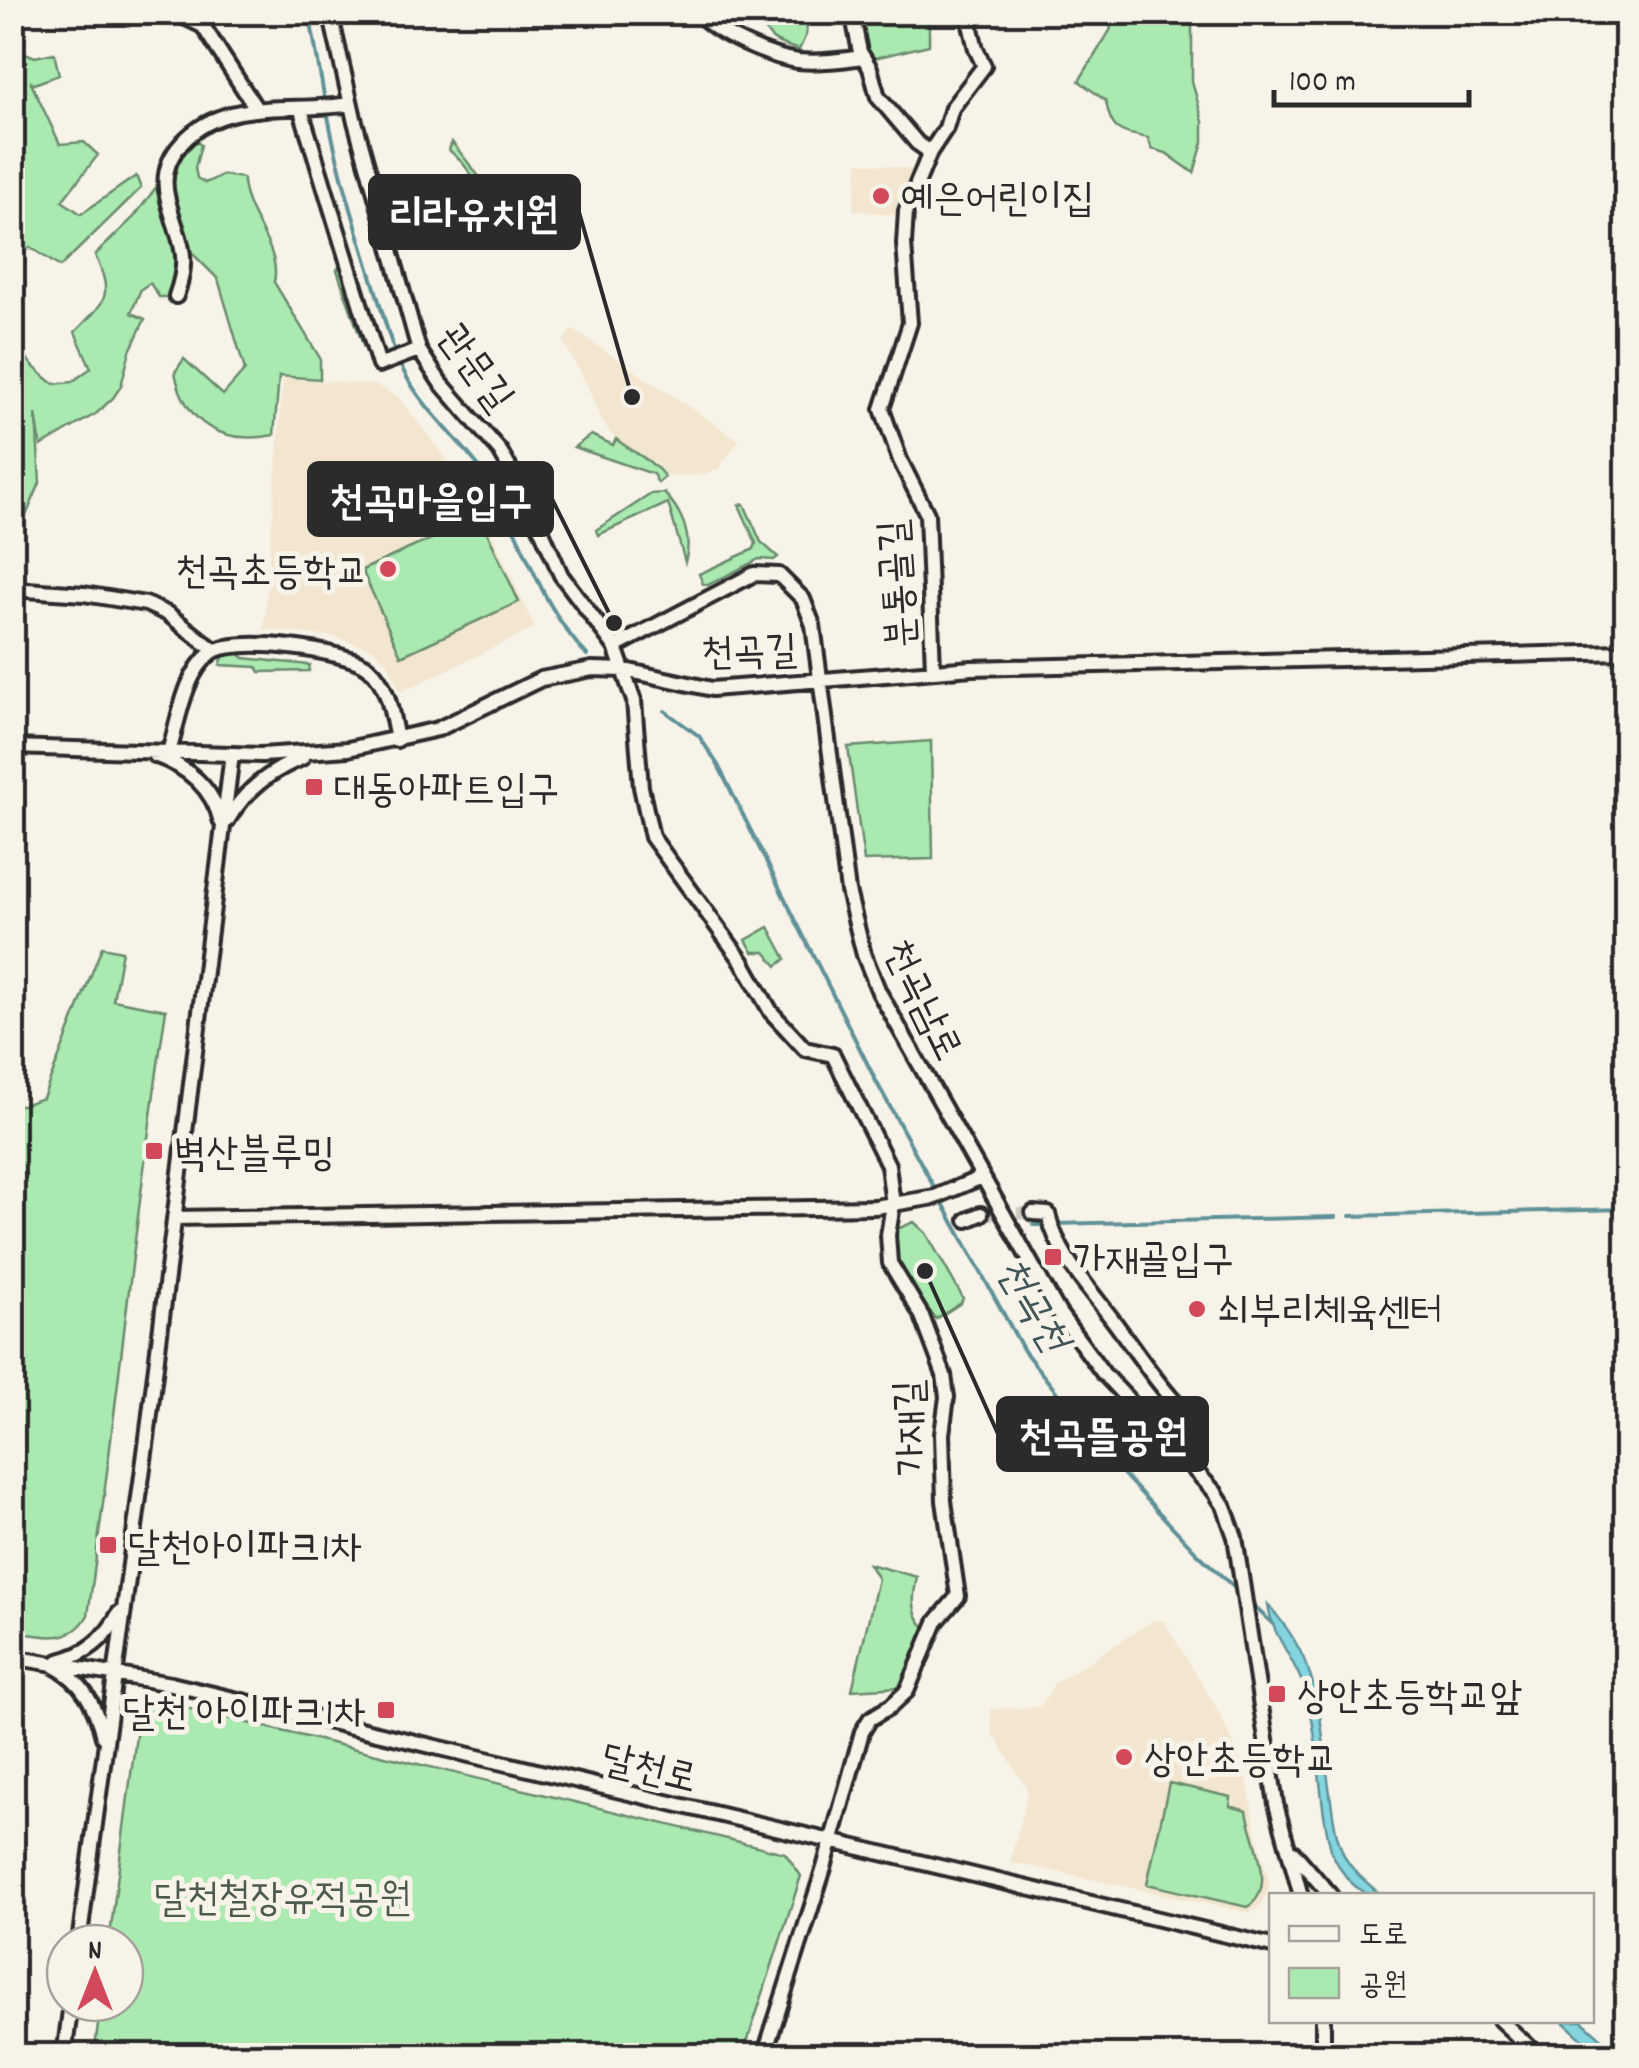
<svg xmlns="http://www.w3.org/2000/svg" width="1639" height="2068" font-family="Dekko,'Poor Story',sans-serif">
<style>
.built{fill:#f2e6d0}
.green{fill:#aaeab1;stroke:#6a8a6e;stroke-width:2.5}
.water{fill:#84d5e0;stroke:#609198;stroke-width:2.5}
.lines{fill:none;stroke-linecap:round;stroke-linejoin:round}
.stream{stroke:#609198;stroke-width:4}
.minor-tunnel{stroke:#cecbc2;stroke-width:12;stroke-dasharray:12 6;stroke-linecap:butt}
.minor-casing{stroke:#2b2b2b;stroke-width:20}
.minor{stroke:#f7f3e8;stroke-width:12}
.poi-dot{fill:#d1495b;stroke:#f7f3e8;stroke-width:4}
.labels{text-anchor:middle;stroke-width:10;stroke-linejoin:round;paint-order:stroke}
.poi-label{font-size:40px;fill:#2b2b2b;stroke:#f7f3e8;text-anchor:start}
.street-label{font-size:40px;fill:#2b2b2b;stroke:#f7f3e8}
.park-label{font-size:40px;fill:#4b5b4c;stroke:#f7f3e8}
.water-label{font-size:42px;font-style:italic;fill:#415658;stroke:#f7f3e8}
.leader{fill:none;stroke:#2b2b2b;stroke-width:4}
.callout-dot{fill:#2b2b2b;stroke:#f7f3e8;stroke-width:4}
.callout{fill:#2b2b2b;stroke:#2b2b2b;stroke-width:4}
.callout-label{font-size:42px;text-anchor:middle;font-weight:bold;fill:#fff}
</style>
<rect width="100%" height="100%" fill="#f7f3e8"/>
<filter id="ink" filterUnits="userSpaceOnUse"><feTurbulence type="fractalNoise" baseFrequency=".01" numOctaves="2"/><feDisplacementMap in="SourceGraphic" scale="20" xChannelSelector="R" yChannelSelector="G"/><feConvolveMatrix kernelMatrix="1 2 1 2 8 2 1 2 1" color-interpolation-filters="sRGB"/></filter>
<g filter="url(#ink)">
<path class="built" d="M859,162L918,170L900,216L853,210Z
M572,329L739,440L719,468L705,475L666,476L656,463L635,454L616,439L601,420L587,385L563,341Z
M283,378L376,385L398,397L458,474L481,510L535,628L401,692L387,662L375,650L334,637L264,629Z
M1154,1620H1163L1219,1712L1246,1772L1256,1832L1270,1885L1260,1907L1250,1913L1010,1862L1028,1790L992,1732L991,1709L1040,1707L1054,1684Z"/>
<path class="green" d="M864,12L924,13L929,16V45L875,58L865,51Z
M750,13H808L806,35L799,50C781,44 767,42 763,22Z
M1104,13H1192V81L1203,122V142L1194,173L1166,153L1152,149L1148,138C1119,132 1111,132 1106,101L1079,81L1111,29Z
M25,53L35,57L54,53L59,75L34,84L30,81L60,144L84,142L98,155L62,201L81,214L136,176L141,188L60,267L30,247L13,261V56Z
M192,138L201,145L195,168L197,178L205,183L223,175L243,178C243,214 282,247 274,282L320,358V379L279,376L274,435C223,445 185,425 175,372L184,359L223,395L245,370L218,279L187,248L169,195L170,170Z
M452,142L520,229L519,231L514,233L462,162L449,150Z
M162,185C171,221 192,263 168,297H159L150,283L141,289L131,313L145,319L130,351L121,386L113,398L97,413L41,446L36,414L40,483L13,546V331L21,339C22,361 38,371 54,384L72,382L91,368L75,332C106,300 114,298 95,255L134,217L157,186Z
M341,263L344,264L369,353L364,348L337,270Z
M591,435L613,445L616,439C633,453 653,460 665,477L658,483L653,474L574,447Z
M664,493C682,511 693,537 685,562L668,503L598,535L596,530L651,494Z
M744,504L761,542L778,557L774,560L759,559L708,585L703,584L699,574L754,549L756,543L739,505Z
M480,517L519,602L401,656L362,570Z
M238,653L244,658L310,665L309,671L260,672L257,667L220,665L224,654Z
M931,741L933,859L864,861L848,747Z
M769,927L786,959L777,966L765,952H753L746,940Z
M102,947L122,951L113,1000L166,1010C135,1211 117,1414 88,1615C71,1646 41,1636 13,1631V1105H22L43,1098Z
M914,1222L926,1233L963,1298L961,1303L936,1319L903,1277L893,1257L892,1231Z
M869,1564L917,1577C913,1595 910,1614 925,1627L901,1687L852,1690L878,1579Z
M158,1701L785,1853L801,1876L743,2055H94L101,2003H125V1943H109L139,1713Z
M1169,1783L1231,1797L1230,1806L1247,1811C1251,1839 1279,1889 1247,1907L1147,1884Z"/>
<path class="water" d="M1268,1605C1323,1665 1319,1718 1330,1794C1333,1814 1335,1837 1344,1855C1352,1872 1368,1883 1381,1895C1356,1896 1342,1874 1332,1853C1317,1799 1321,1743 1305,1690C1295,1658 1272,1637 1268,1605Z
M1562,2021H1582L1620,2055H1600Z"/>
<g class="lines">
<path class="stream" d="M309,12L325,101
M327,111C338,170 357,230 375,288C384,317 391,348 405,374C430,420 474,450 498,496C527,551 543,609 587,655
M665,711L699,736L718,765L877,1083L1024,1351L1111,1461L1196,1552L1240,1593
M1350,1216L1626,1209
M1055,1224L1336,1217
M1033,1225H1043
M1250,1603L1273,1624"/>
<path class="minor-tunnel" d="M981,1214L1033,1213"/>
<g class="minor-casing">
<path id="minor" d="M174,12L203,26L257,110
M330,12L354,118L419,350L440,382L500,451L530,504L561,575L615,647L634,701L641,787L652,837L742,961L771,1012L805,1049L833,1055L888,1165L893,1205L888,1235L890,1263L922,1316L944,1375L947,1397L942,1434L944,1501L958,1596L936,1622L907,1691L891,1706L870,1719L862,1732L824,1868L764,2056
M698,12C715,34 770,57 798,61C820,63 842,60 863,57
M852,12L860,52L870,68L878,97L917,143L930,152
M301,110L379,365L419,350
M176,296C192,252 178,242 168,200C162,178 167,159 182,143C225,95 293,114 350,104
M12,589L84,594L146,604L168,614L214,650
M615,647L754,574L779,575L803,599L813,625L848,891L864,955L879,992L1059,1313L1103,1373L1215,1492L1224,1506L1235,1537L1276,1804L1301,1896
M933,669L927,514L900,460L882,409L910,323L904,244L906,211L930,152L946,128L952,108L984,66L976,49L967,12
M12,747L262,755L348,749L438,729L541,679L592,669L625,670L712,689L972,668L1626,652
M169,752C179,720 184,674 211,653C233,635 347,650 369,668C389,685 392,716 397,740
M154,755C187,766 213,788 221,822
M227,821C244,791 270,771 302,758
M1033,1213L1048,1214C1059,1259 1092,1291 1118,1327C1137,1353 1154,1379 1175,1402
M174,1218L875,1207L935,1197L982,1177
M967,1220L981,1214
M12,1657L171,1684L1272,1946
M59,1661C87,1654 106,1639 119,1613
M54,1666C83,1681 96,1706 103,1737
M1293,1852L1331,1896
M79,1943L147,1438L232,754
M1500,2020L1539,2056
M64,2056L71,2003
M1323,2056V2020"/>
</g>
<use href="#minor" class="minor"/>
</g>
</g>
<g class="poi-dot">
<circle cx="881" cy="196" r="10"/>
<circle cx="388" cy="569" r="10"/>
<rect x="304" y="777" width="20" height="20" rx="5"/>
<rect x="144" y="1141" width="20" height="20" rx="5"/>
<rect x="1043" y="1247" width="20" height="20" rx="5"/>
<circle cx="1197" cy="1309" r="10"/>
<rect x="98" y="1535" width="20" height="20" rx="5"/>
<rect x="1267" y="1684" width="20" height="20" rx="5"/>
<rect x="376" y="1700" width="20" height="20" rx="5"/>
<circle cx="1124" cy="1757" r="10"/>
</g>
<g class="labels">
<g class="poi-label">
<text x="901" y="210">예은어린이집</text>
<text x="368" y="583" text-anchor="end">천곡초등학교</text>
<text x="334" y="801">대동아파트입구</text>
<text x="174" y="1165">벽산블루밍</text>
<text x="1073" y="1271">가재골입구</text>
<text x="1217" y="1323">쇠부리체육센터</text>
<text x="128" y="1559">달천아이파크1차</text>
<text x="1297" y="1708">상안초등학교앞</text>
<text x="366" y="1724" text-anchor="end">달천 아이파크1차</text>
<text x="1144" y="1771">상안초등학교</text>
</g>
<g class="street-label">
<text transform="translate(478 366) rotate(54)" y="14">관문길</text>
<text transform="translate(895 584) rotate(-94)" y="14">분통골길</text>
<text transform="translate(749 649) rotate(-2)" y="14">천곡길</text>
<text transform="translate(925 999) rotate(64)" y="14">천곡남로</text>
<text transform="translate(908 1428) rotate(-92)" y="14">가재길</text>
<text transform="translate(650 1766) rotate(14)" y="14">달천로</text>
</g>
<g class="park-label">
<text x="283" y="1910">달천철장유적공원</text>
</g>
<g class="water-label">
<text transform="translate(1035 1303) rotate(59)" y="15">천곡천</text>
</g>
</g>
<path class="leader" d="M632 397L579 212M614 623L552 499M925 1271L998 1434"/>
<g class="callout-dot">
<circle cx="632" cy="397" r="10"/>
<circle cx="614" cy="623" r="10"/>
<circle cx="925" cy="1271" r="10"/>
</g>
<g class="callout">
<rect x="370" y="176" width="209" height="72" rx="10"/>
<rect x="309" y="463" width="243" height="72" rx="10"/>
<rect x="998" y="1398" width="209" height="72" rx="10"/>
</g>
<g class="callout-label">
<text x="474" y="227">리라유치원</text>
<text x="431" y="514">천곡마을입구</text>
<text x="1103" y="1449">천곡뜰공원</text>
</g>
<rect width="1639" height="2068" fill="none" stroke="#f7f3e8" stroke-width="50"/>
<rect x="25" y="25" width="1589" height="2018" fill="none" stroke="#2b2b2b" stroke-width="4" filter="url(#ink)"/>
<rect x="1269" y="1893" width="325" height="130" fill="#f7f3e8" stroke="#a5a39c" stroke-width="2.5"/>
<rect x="1289" y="1926" width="50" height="15" fill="#f7f3e8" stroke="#a5a39c" stroke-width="2.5"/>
<text x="1359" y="1943" font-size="30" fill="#2b2b2b">도로</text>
<rect x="1289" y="1968" width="50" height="30" fill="#aaeab1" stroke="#a5a39c" stroke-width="2.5"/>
<text x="1359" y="1993" font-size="30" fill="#2b2b2b">공원</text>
<g transform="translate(95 1973)"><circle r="48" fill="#f7f3e8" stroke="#a5a39c" stroke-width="2.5"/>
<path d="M0-8L18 38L0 25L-18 38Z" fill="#d1495b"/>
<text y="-15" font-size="28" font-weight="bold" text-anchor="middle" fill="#2b2b2b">N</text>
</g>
<path d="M1274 90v15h195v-15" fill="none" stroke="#2b2b2b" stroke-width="5"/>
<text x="1289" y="90" font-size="30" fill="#2b2b2b" stroke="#f7f3e8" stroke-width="8" paint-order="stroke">100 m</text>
</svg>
